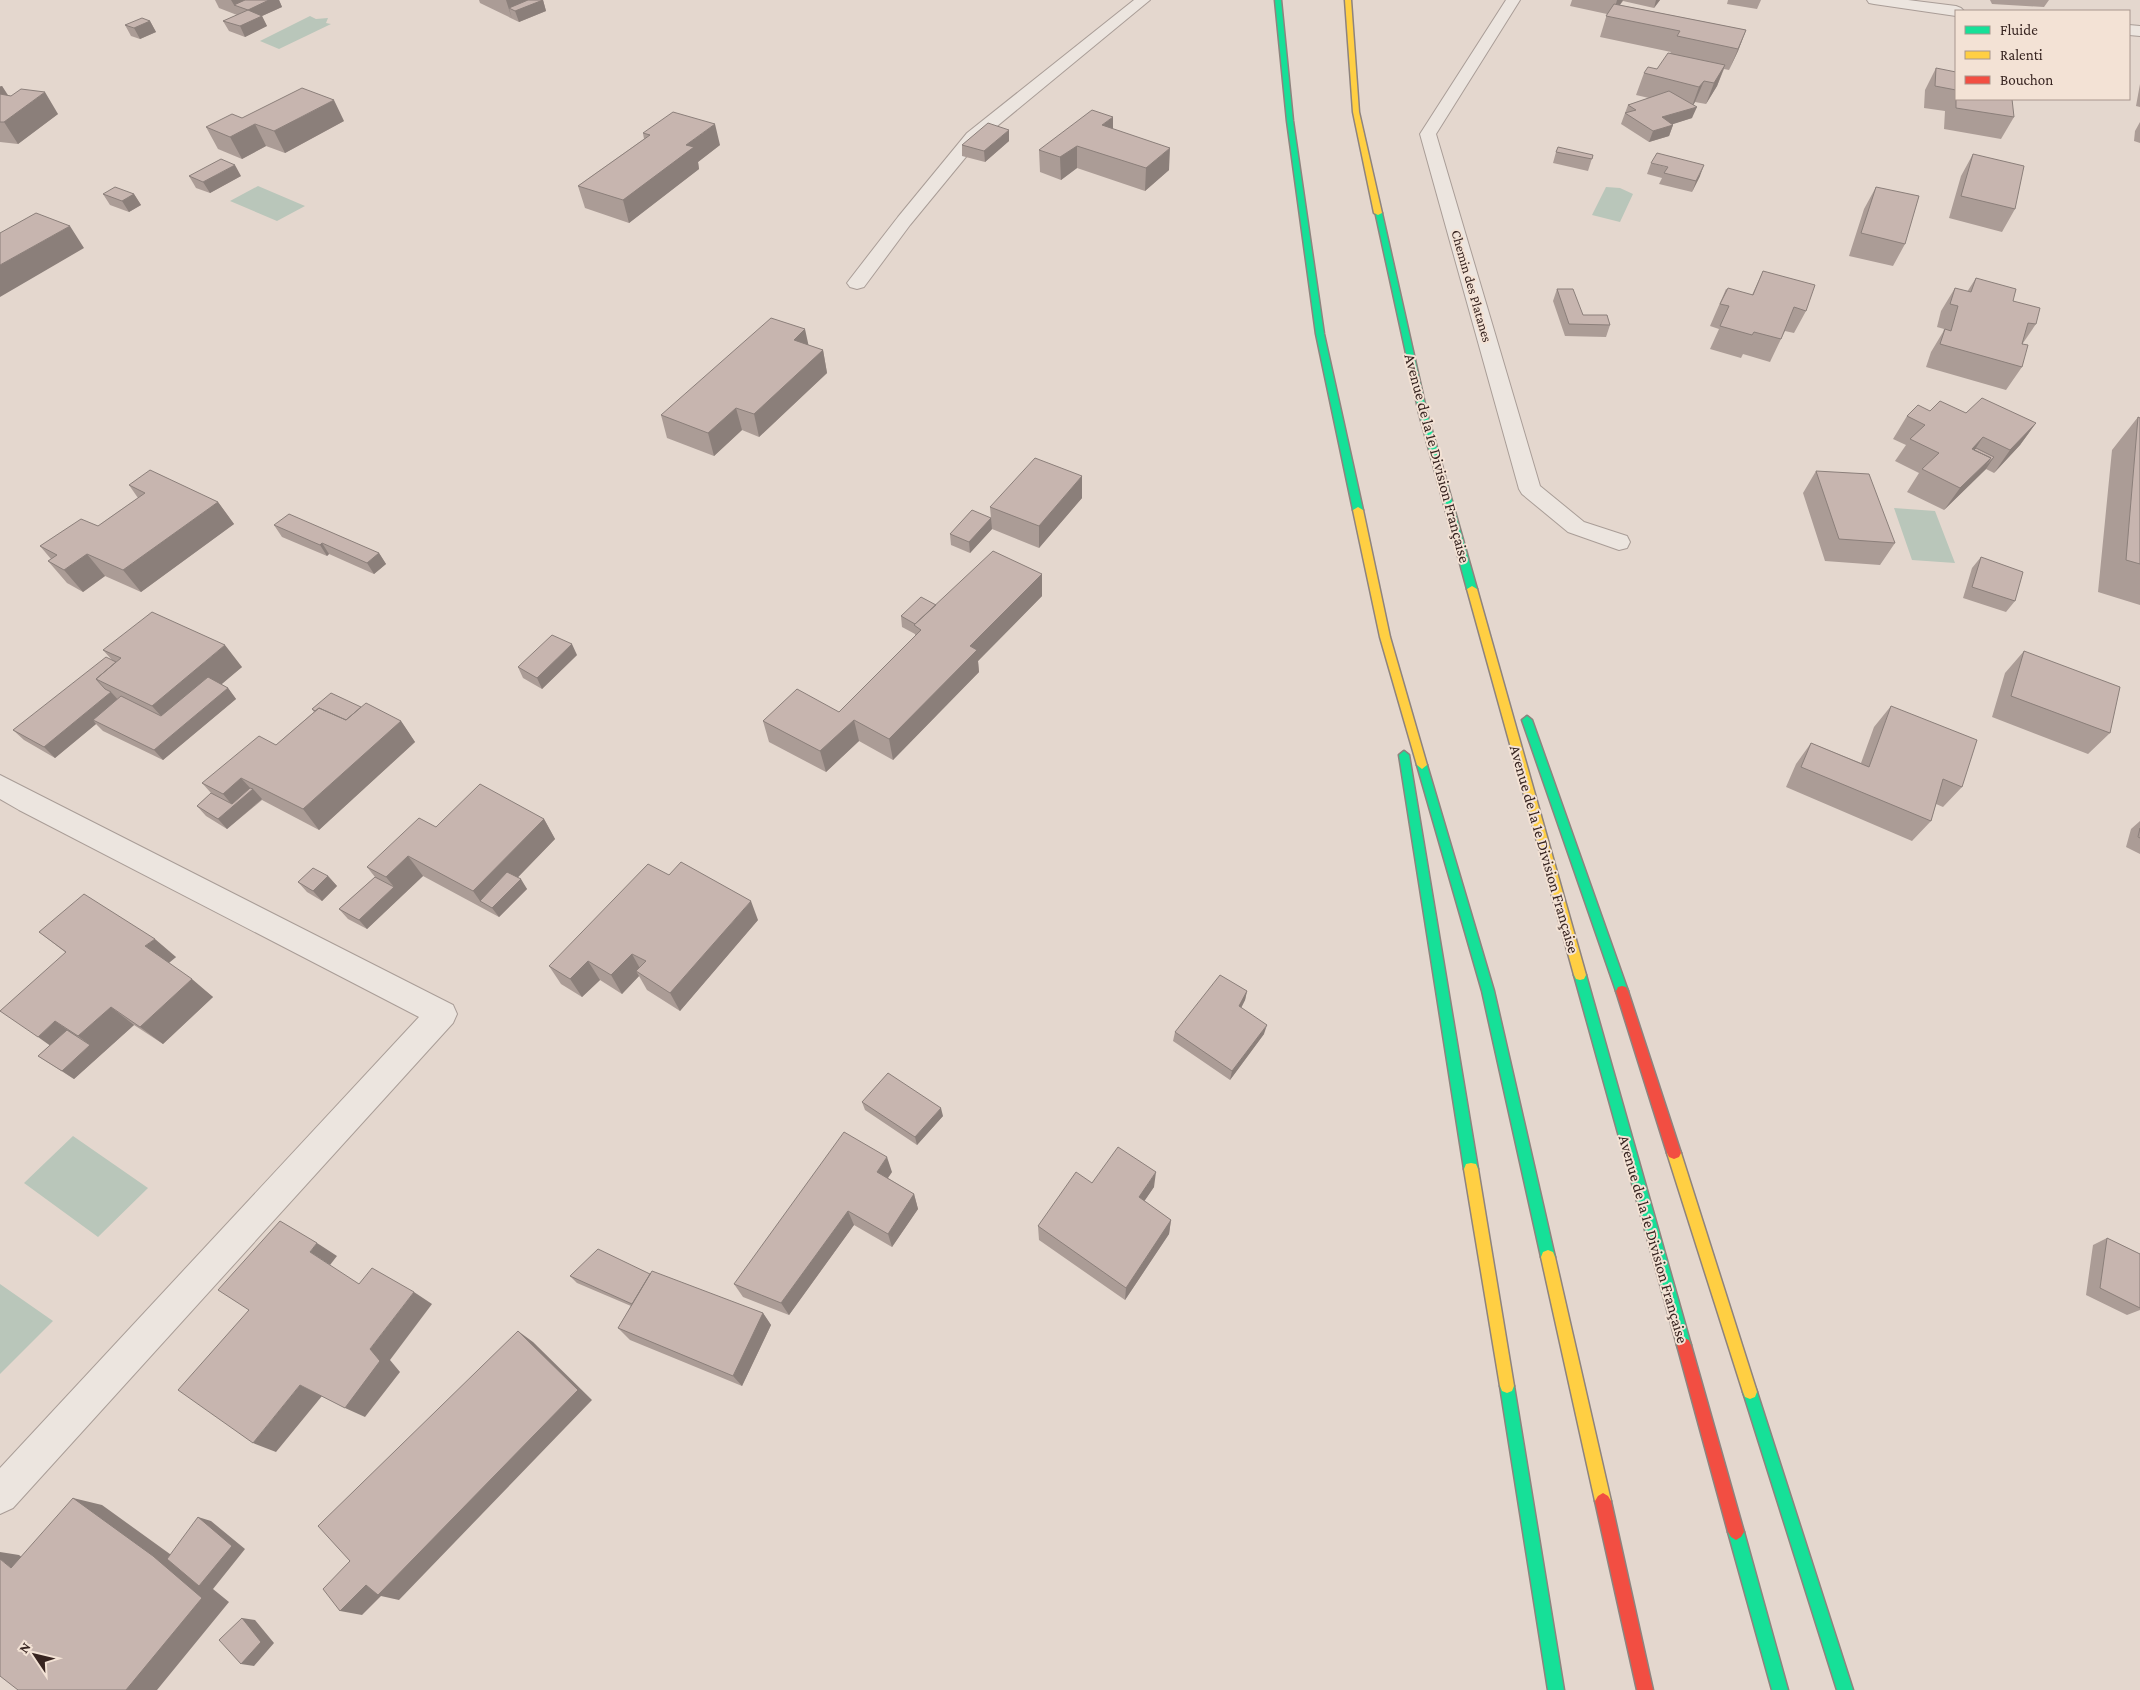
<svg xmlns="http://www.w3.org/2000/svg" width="2140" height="1690" font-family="'Crimson Pro',serif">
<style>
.water{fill:#b9c6ba}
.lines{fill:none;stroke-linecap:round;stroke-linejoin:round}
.lane-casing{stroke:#a99d97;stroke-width:2}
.street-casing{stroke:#a99d97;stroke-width:2}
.fast-casing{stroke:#8e837e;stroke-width:3}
.slow-casing{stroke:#8e837e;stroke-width:3}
.jam-casing{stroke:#8e837e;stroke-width:3}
.lane{fill:#ece5df;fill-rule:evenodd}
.street{fill:#ece5df;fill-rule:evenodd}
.fast{fill:#16e098;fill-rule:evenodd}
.slow{fill:#ffcf43;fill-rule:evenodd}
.jam{fill:#f24e42;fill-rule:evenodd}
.wall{fill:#ab9c96}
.shaded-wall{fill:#8b7f7a}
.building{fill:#c7b5af;stroke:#8b7f7a}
.labels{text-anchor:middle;stroke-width:4;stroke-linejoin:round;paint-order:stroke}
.far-street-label{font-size:14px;fill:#372420;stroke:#f3e2d5}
.street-label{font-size:16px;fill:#372420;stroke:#f3e2d5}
</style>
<rect width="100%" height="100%" fill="#e4d7ce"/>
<path class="water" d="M310,16L316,19L328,18L326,23L331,24L279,49L260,41Z
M258,186L305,206L277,221L230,201Z
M1606,187L1620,188L1633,194L1620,222L1592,215Z
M1894,508L1935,511L1955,563L1912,560Z
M73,1136L148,1188L98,1237L24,1183Z
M0,1284L53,1321L0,1374Z"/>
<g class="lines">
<g class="lane-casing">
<path id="lane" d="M1134,0H1150L979,141L910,225L864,287L857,289L850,287L847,283L850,279L898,217L967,133Z"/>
</g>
<g class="street-casing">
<path id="street" d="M1506,0H1520L1436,134L1540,486L1584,522L1627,536L1630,542L1627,548L1619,550L1568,532L1522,494L1519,489L1420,134Z
M1867,0H1908L1956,6L1961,8L1964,11H1956V16L1874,4L1869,3Z
M2129,25L2140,26V36L2129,35Z
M0,775L453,1005L457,1014L453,1023L13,1508L0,1514V1468L419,1017L19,810L0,799Z"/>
</g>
<g class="fast-casing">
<path id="fast" d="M1275,0H1281L1293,121L1324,334L1363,510L1358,513L1353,510L1316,334L1287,121Z
M1375,211L1382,213L1427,413L1477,589L1472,592L1467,589L1419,413Z
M1527,716L1532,720L1628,991L1626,995L1622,996L1618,995L1616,991L1522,720Z
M1404,751L1409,755L1478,1169L1476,1174L1471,1175L1466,1174L1464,1169L1399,755Z
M1422,761L1427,765L1494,991L1555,1257L1553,1262L1548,1264L1543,1262L1541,1257L1482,991L1417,765Z
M1580,970L1584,971L1586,975L1691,1345L1689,1350L1684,1352L1679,1350L1677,1345L1574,975L1576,971Z
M1507,1379L1512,1381L1514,1386L1564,1690H1548L1500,1386L1502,1381Z
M1750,1385L1755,1387L1757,1392L1853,1690H1837L1743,1392L1745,1387Z
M1736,1524L1741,1527L1744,1532L1788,1690H1772L1728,1532L1731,1527Z"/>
</g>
<g class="slow-casing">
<path id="slow" d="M1345,0H1351L1359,112L1382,213L1378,215L1374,213L1353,112Z
M1358,507L1363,510L1390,637L1427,765L1422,769L1417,765L1380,637L1353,510Z
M1472,586L1477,589L1586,975L1584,979L1580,980L1576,979L1574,975L1467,589Z
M1674,1147L1679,1149L1681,1153L1757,1392L1755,1397L1750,1399L1745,1397L1743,1392L1667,1153L1669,1149Z
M1471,1163L1476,1164L1478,1169L1514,1386L1512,1391L1507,1393L1502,1391L1500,1386L1464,1169L1466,1164Z
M1548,1250L1553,1252L1555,1257L1611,1501L1608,1506L1603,1509L1598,1506L1595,1501L1541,1257L1543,1252Z"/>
</g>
<g class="jam-casing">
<path id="jam" d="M1622,986L1626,987L1628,991L1681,1153L1679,1157L1674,1159L1669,1157L1667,1153L1616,991L1618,987Z
M1684,1338L1689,1340L1691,1345L1744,1532L1741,1537L1736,1540L1731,1537L1728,1532L1677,1345L1679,1340Z
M1603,1493L1608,1496L1611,1501L1653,1690H1637L1595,1501L1598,1496Z"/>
</g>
<use href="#lane" class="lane"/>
<use href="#street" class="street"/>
<use href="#fast" class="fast"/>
<use href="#slow" class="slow"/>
<use href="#jam" class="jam"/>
</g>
<path class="wall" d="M215,0H279L282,7L262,16L267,26L245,37L229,31L223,21L237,15L219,8Z
M479,0H543L546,11L519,22L480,3Z
M1572,0H1660L1654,8L1623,1L1620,5L1746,30L1738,51L1729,70L1724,69L1717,86L1706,104L1695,102L1693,105L1692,118L1672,124L1673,125L1669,136L1649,142L1621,124L1628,105L1649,98L1636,95L1644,73L1657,69L1671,52L1600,37L1607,14L1570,6Z
M1728,0H1761L1757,9L1727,4Z
M1990,0H2049L2044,7L1992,4Z
M150,21L156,32L140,39L131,36L125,25Z
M1936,68L2014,117L2001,139L1944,129L1945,111L1924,108L1925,90Z
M2140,84V107L2136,106Z
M0,86H2L8,95L58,114L18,144L0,142Z
M242,118L344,121L285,153L266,146L242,159L218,149L206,127Z
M2140,122V143L2134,141L2135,131Z
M1113,129L1169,170L1145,191L1077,168L1061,180L1040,172L1039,150Z
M643,133L720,145L698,162L699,169L629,223L585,208L578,186L644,139Z
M1009,141L985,162L962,156V145Z
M1556,152L1593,155L1588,171L1553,163Z
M1973,154L2015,209L2002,232L1949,218L1961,176Z
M1651,163L1700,176L1692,192L1659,184L1662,178L1647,174Z
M189,176H241L210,193L196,188Z
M1876,187L1905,244L1893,266L1849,256L1864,209Z
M103,194H134L141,205L129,212L110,205Z
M1763,271L1806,311L1794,333L1785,331L1781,339L1770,362L1743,354L1741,358L1710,349L1719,329L1710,326L1726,289L1752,295Z
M1976,278L2013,301L2036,324L2023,343L2022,367L2006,390L1926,367L1931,352L1943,332L1944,329L1937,327L1941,311L1955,288L1967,292Z
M1557,289L1583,315L1610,325L1606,337L1565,336L1553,301Z
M809,346L823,350L827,373L759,437L742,430L714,456L667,438L661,415Z
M1930,411L1966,413L2036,423L2020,445L1994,473L1986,469L1944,510L1907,492L1919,473L1895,461L1906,445L1893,439L1907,416Z
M2138,417L2140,418V605L2098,592L2112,450Z
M1816,471L1895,543L1880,565L1825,561L1803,493Z
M1082,476V498L1039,548L992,529L970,553L951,545L950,534L991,518L990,507Z
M129,485L218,502L234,524L141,592L105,576L83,592L67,583L48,561L51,559L40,546L98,526L138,498Z
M274,525L379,553L386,564L374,574L329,554L327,556L282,537Z
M1981,557L2015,601L2006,612L1963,598L1972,568Z
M1042,574V596L978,661L979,672L893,760L859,741L826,772L769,742L763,721L839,712L915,636V634L902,627L901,616L936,605Z
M103,650L242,667L221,684L228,688L236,699L163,760L103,731L96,724L55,758L24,740L13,730L112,660Z
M2024,651L2110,733L2088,754L1992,717L2005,673Z
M577,655L542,689L523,678L518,667Z
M1891,706L1962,787L1943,807L1936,804L1931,821L1912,841L1786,787L1796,764L1811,743L1861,763L1874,727Z
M361,707L401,721L415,742L319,830L262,800L227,829L206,816L197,806L211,793L202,783L276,745L314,712L312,709Z
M544,819L555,839L518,877L527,889L499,917L423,876L367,929L348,919L339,909L375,877L367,867L436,827Z
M2140,821V854L2126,847L2131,829Z
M328,876L337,886L322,901L307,892L298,882Z
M758,920L680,1011L647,990L639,976L622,994L600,980L582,997L561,984L549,966Z
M39,932L176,957L169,963L213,997L163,1044L134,1025L74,1079L38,1056L50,1045L65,952Z
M1247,991L1245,1000L1241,1008L1264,1034L1230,1080L1173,1041L1175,1032Z
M862,1102L943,1116L917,1145L865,1110Z
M892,1172L888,1178L914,1194L918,1209L892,1247L854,1225L789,1315L743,1297L734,1284Z
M1092,1183L1154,1187L1144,1201L1171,1220L1169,1234L1125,1300L1039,1240L1038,1226Z
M2107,1238L2140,1254V1310L2127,1315L2086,1295L2093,1245Z
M650,1274L763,1313L771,1325L742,1386L630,1340L618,1328L631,1306L577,1283L570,1276Z"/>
<path class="shaded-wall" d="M231,0H279L282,7L262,16L267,26L245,37L240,26L248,10L234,5Z
M506,0H543L546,11L519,22L515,11L509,8L512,19Z
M1617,0H1623L1613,15Z
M1656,0H1660L1654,8Z
M150,21L156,32L140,39L134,28Z
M1746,30L1738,51L1729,70L1738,49Z
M1725,65L1717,86L1706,104L1714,83Z
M1704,81L1695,102L1691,109L1699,87Z
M2,86L15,107H0V87Z
M45,92L58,114L18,144L4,122Z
M334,100L344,121L285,153L274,131Z
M1697,107L1692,118L1658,129L1662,117Z
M1113,117V139L1102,125Z
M255,124L266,146L242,159L230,137Z
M715,124L720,145L698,162L699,169L629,223L623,200L686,145Z
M1673,125L1669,136L1649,142L1653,131Z
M1009,130V141L985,162L984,151Z
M1077,146V168L1061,180L1060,157Z
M1170,148L1169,170L1145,191L1146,168Z
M235,165L241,176L210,193L203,182Z
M1704,165L1700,176L1692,192L1696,181Z
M134,194L141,205L129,212L122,201Z
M70,226L84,248L0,297V265Z
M805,329L810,352L794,340Z
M823,350L827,373L759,437L754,414Z
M736,408L742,430L714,456L708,433Z
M2036,423L2020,445L1994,473L2010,450Z
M1983,437L1968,460L1972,449Z
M1994,457L1986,469L1944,510L1960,488L1991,458Z
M1082,476V498L1039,548V526Z
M218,502L234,524L141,592L123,570Z
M991,518L992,529L970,553L969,542Z
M322,543L329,554L327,556L320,545Z
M379,553L386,564L374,574L367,563Z
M87,554L105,576L83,592L64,570Z
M1042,574V596L978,661L979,672L893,760L889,739L970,646Z
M572,644L577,655L542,689L537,678Z
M225,645L242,667L171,727L152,706Z
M228,688L236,699L163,760L154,750Z
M111,692L121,703L93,720L96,724L55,758L44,747Z
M854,720L859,741L826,772L820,751Z
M401,721L415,742L319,830L303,809Z
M241,778L252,790L253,789L262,799L227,829L218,819L233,806L223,794Z
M544,819L555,839L490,906L480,901L473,891Z
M408,856L423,876L367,929L359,920L394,887L386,877Z
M328,876L337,886L322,901L313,891Z
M521,879L527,889L499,917L492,908Z
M751,901L758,920L680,1011L670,993Z
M155,939L176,957L166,965L145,946Z
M632,954L642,972L636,971L639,976L622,994L611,975Z
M588,961L600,980L582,997L570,979Z
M192,979L213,997L163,1044L140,1027Z
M1247,991L1245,1000L1237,1016L1239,1006Z
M111,1007L134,1025L74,1079L62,1071L90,1045L78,1036Z
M55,1021L79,1038L62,1054L38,1037Z
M1267,1025L1264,1034L1230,1080L1232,1071Z
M941,1108L943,1116L917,1145L915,1137Z
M887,1157L892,1172L882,1186L877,1172Z
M1156,1172L1154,1187L1137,1212L1139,1197Z
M914,1194L918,1209L892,1247L888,1234Z
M848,1211L854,1225L789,1315L781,1303Z
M1171,1220L1169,1234L1125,1300L1126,1288Z
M317,1243L337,1256L330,1265L310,1252Z
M414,1292L432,1304L390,1360L400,1372L365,1417L345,1408L370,1349Z
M763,1313L771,1325L742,1386L733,1376Z
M518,1331L533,1342L592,1400L399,1600L381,1596L362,1615L340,1611Z
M300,1385L322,1396L276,1452L253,1443Z
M73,1498L102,1505L181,1562L198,1517L211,1521L245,1549L213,1589L229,1602L157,1690H126Z
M0,1552L19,1555L43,1573L11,1568L0,1559Z
M242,1618L255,1620L274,1643L254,1666L241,1664Z"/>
<path class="building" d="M245,0H269L248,10L262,16L240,26L223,21L248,10L234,5Z
M528,0H543L515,11L509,8Z
M1614,4L1746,30L1738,49L1677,36L1680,31L1606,16Z
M142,18L150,21L134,28L125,25Z
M1668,53L1725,65L1714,83L1704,81L1699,87L1644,73L1648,67L1657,69Z
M1936,68L1956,72V90L1935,86Z
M302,88L334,100L274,131L255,124L230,137L206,127L232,114L242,118Z
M21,89L45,92L4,122H0V94L11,96Z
M1669,91L1697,107L1662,117L1673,125L1653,131L1625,113L1636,110L1628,105Z
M1956,94V99H2012L2014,117L1956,108Z
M1092,110L1113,117L1102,125L1170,148L1146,168L1077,146L1060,157L1039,150Z
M673,112L715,124L686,145L694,147L623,200L578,186L650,135L643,133Z
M988,123L1009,130L984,151L962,145Z
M1558,147L1593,155L1592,159L1556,152Z
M1657,153L1704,165L1696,181L1664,173L1668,167L1651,163Z
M1973,154L2024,166L2015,209L1961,196Z
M221,159L235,165L203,182L189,176Z
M115,187L134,194L122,201L103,194Z
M1876,187L1919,196L1905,244L1861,233Z
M36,213L70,226L0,265V233Z
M1763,271L1815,285L1806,311L1794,307L1781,339L1754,332L1752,335L1720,326L1729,306L1720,304L1728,288L1753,295Z
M1976,278L2016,289L2013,301L2040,308L2036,324L2028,323L2022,344L2028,345L2022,367L1940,344L1945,329L1951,331L1958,306L1950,304L1955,288L1971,292Z
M1557,289H1573L1583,315H1607L1610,325L1569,324Z
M771,318L805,329L794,340L823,350L754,414L736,408L708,433L661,415Z
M1982,398L2036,423L2010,450L1983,437L1972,449L1991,458L1960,488L1922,469L1939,453L1910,439L1925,425L1907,416L1918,405L1930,411L1940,401L1966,413Z
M2138,417L2140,418V564L2126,560Z
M1976,448L1994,457L1983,469L1991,458L1974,450Z
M1035,458L1082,476L1039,526L990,507Z
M150,470L218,502L123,570L87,554L64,570L48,561L57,555L40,546L81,519L98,526L145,493L129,485Z
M1816,471L1869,474L1895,543L1839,539Z
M972,510L991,518L969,542L950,534Z
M289,514L379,553L367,563L322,543L320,545L274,525Z
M993,551L1042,574L970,646L977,650L889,739L854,720L820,751L763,721L797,689L839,712L921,630L914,625Z
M1981,557L2023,572L2015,601L1972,587Z
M921,597L936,605L915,624L901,616Z
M152,612L225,645L152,706L96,679L121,658L103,650Z
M552,635L572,644L537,678L518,667Z
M2024,651L2120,687L2110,733L2011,696Z
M106,657L116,662L96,679L105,689L111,692L44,747L13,730Z
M208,677L228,688L154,750L93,720L121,696L161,716Z
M331,693L361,707L346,720L319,708L315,711L312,709Z
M366,703L401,721L303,809L241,778L223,794L202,783L259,736L276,745L319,708L346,720Z
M1891,706L1977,740L1962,787L1943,779L1931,821L1801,767L1811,743L1869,767Z
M480,784L544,819L473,891L408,856L386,877L367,867L419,818L436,827Z
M250,788L253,789L218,819L197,806L211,793L232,804Z
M2140,828V838L2138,837Z
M681,862L751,901L670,993L636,971L646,961L632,954L611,975L588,961L570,979L549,966L648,864L669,875Z
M313,868L328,876L313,891L298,882Z
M507,872L521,879L492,908L480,901Z
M375,877L394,887L359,920L339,909Z
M84,894L155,939L145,946L192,979L140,1027L111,1007L78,1036L55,1021L38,1037L0,1011L66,952L39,932Z
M1220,975L1247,991L1239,1006L1267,1025L1232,1071L1175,1032Z
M67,1030L90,1045L62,1071L38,1056Z
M888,1073L941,1108L915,1137L862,1102Z
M844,1132L887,1157L877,1172L914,1194L888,1234L848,1211L781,1303L734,1284Z
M1118,1147L1156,1172L1139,1197L1171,1220L1126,1288L1038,1226L1076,1172L1092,1183Z
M280,1221L317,1243L310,1252L359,1284L372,1268L414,1292L370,1349L380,1361L345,1408L300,1385L253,1443L178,1390L249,1310L218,1290Z
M2107,1238L2140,1254V1308L2100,1288Z
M598,1249L650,1274L632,1304L570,1276Z
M652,1271L763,1313L733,1376L618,1328Z
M518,1331L578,1390L378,1595L366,1585L340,1611L323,1589L350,1561L318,1526Z
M73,1498L153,1556L202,1598L126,1690H18L0,1676V1559L11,1568Z
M198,1517L232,1546L199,1586L167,1559Z
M242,1618L261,1642L241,1664L219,1640Z"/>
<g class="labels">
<g class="far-street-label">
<text transform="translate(1472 286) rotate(74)" y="5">Chemin des Platanes</text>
</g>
<g class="street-label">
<text transform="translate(1438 458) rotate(75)" y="6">Avenue de la 1e Division Française</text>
<text transform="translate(1545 849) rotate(74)" y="6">Avenue de la 1e Division Française</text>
<text transform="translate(1654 1239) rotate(74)" y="6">Avenue de la 1e Division Française</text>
</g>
</g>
<rect x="1955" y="10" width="175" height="90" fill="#f3e2d5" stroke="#a8968d"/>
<rect x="1965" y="26" width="25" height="8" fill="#16e098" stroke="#a8968d"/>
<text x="2000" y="35" font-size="15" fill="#372420">Fluide</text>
<rect x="1965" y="51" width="25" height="8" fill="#ffcf43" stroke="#a8968d"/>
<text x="2000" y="60" font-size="15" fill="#372420">Ralenti</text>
<rect x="1965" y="76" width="25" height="8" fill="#f24e42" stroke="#a8968d"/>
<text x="2000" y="85" font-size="15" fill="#372420">Bouchon</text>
<g transform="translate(35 1655) rotate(305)" stroke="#f3e2d5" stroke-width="4" paint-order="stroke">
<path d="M0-4L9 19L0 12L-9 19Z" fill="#372420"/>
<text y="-8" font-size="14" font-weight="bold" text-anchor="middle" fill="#372420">N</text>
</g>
</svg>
